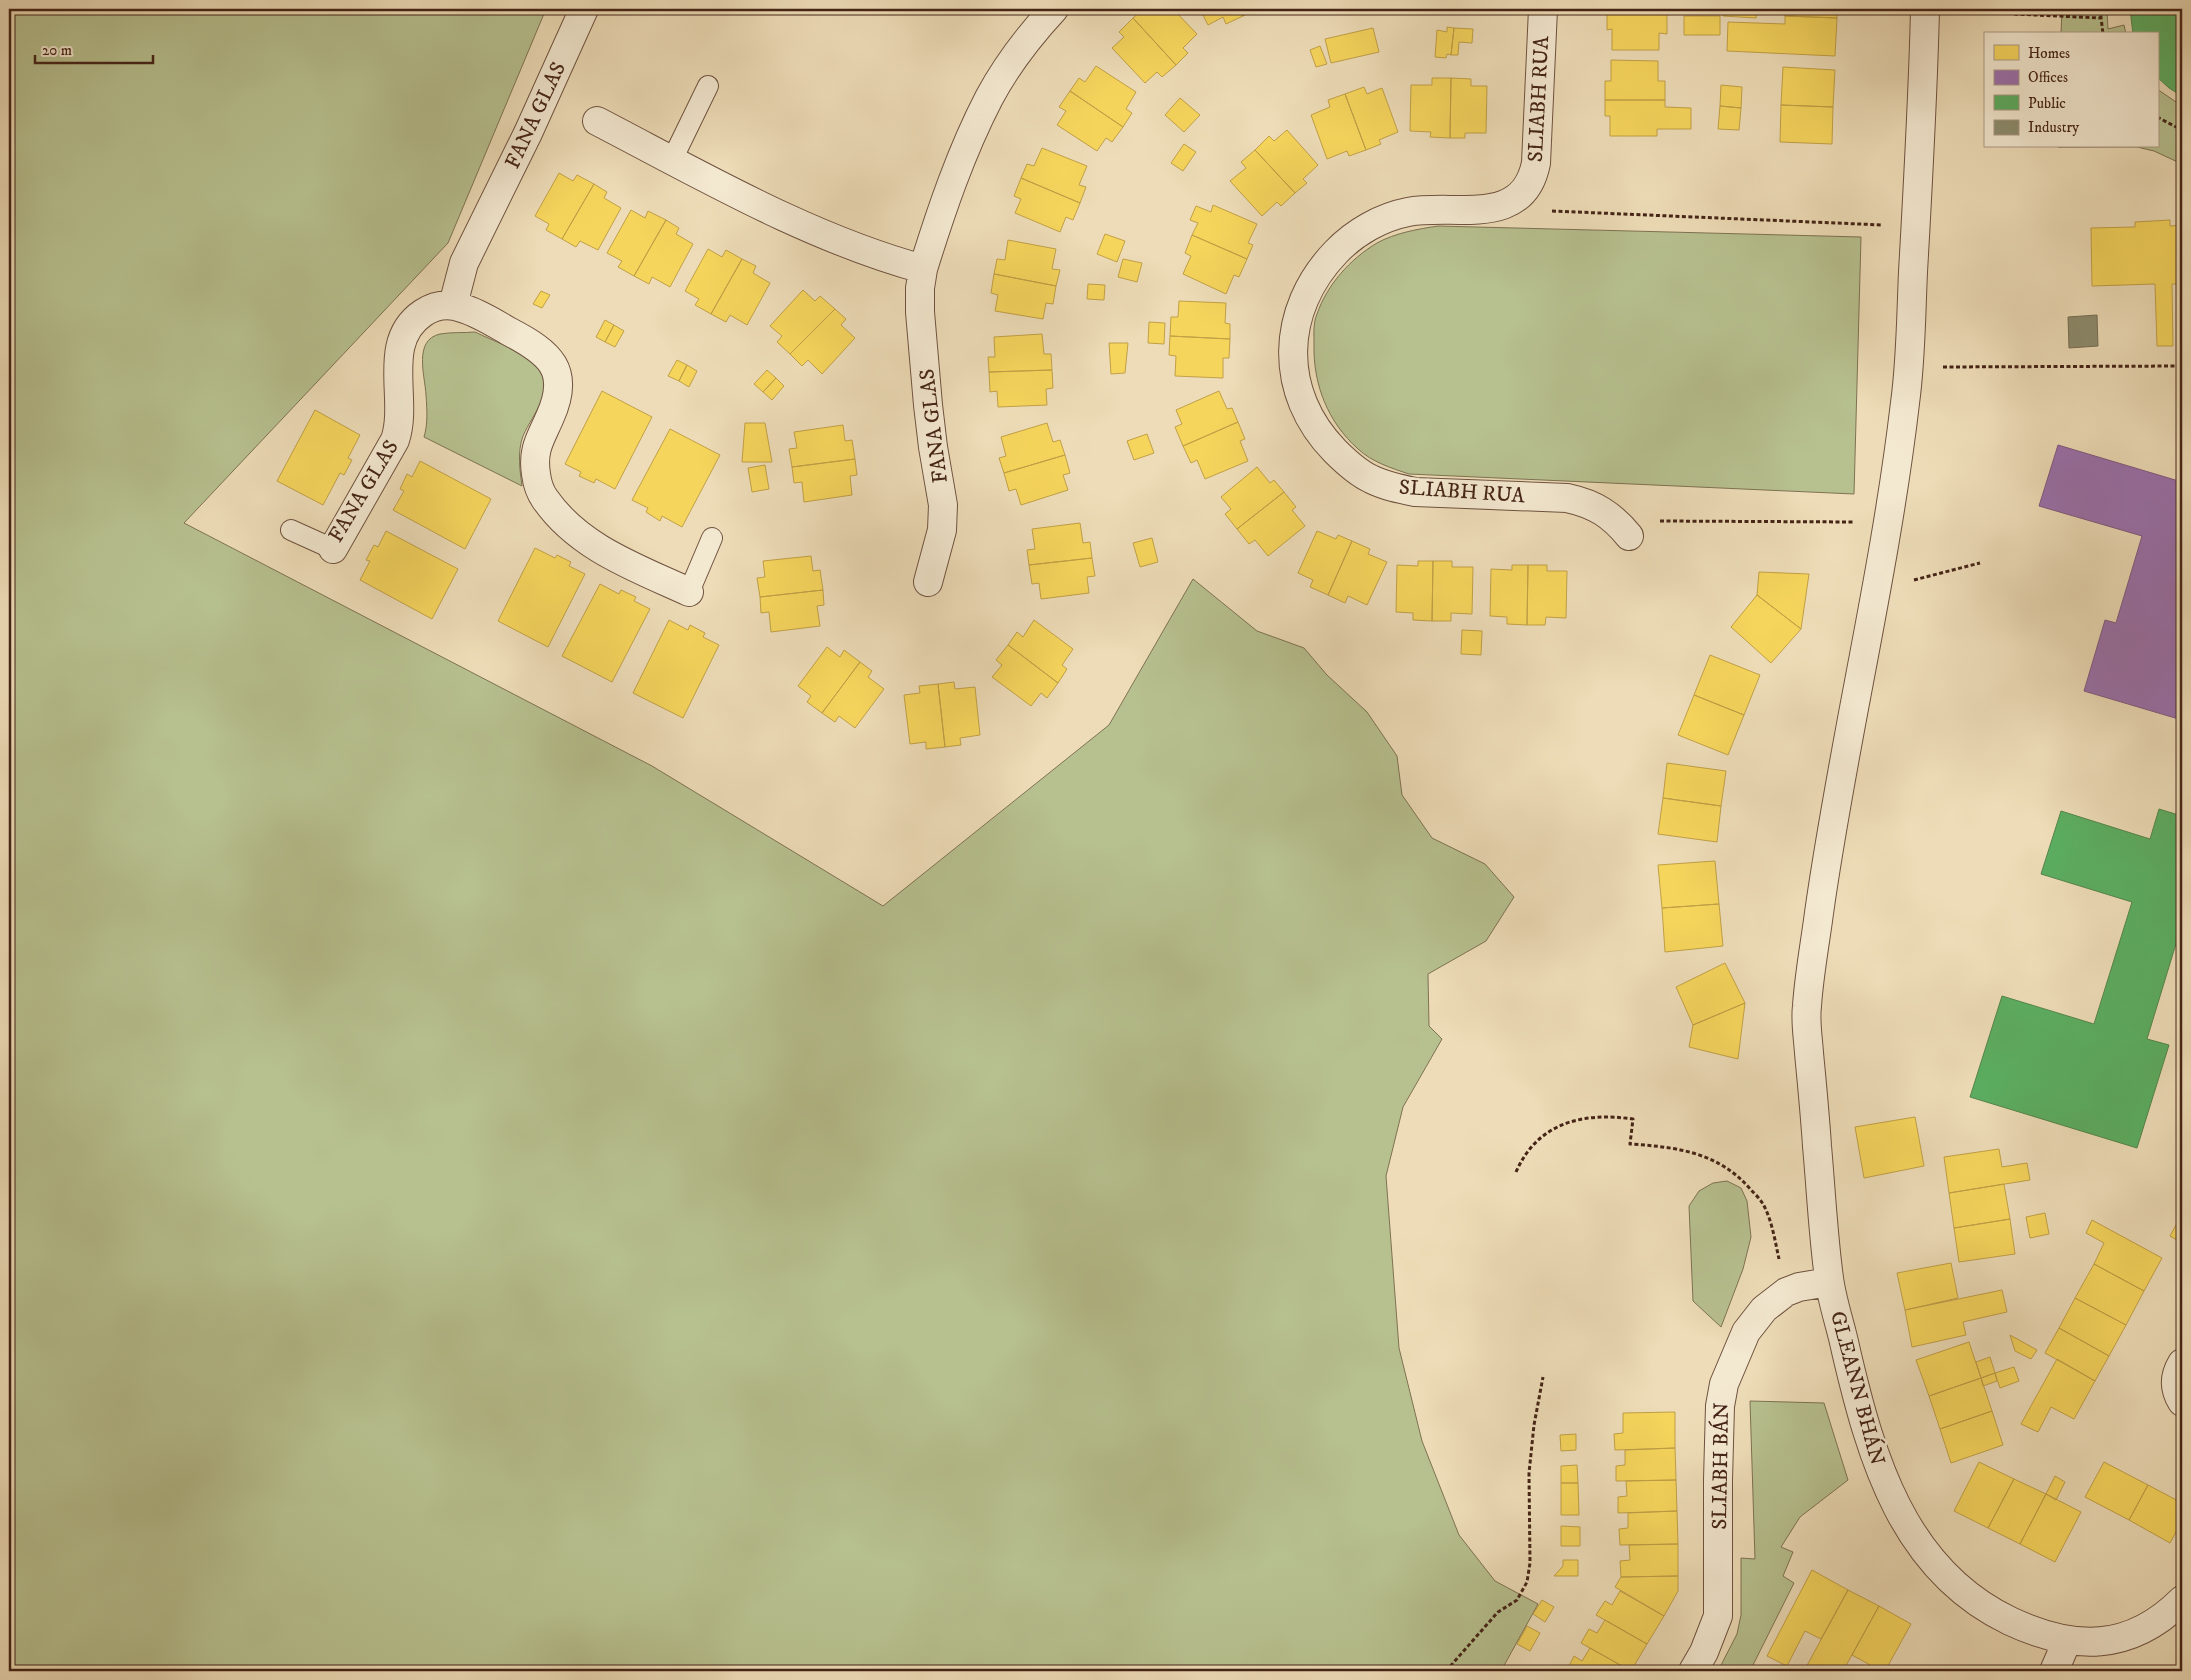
<svg xmlns="http://www.w3.org/2000/svg" width="2191" height="1680" font-family="'IM FELL DW Pica',serif">
<style>
.green{fill:#b7c08f;stroke:#7e7253}
.homes{fill:#f6d55c;stroke:#c1a047}
.offices{fill:#9970ab;stroke:#80597f}
.public{fill:#5aae61;stroke:#54854b}
.industry{fill:#8c8c6e;stroke:#776d54}
.lines{fill:none;stroke-linecap:round;stroke-linejoin:round}
.lane-casing{stroke:#6f523f;stroke-width:22}
.street-casing{stroke:#6f523f;stroke-width:30}
.path{stroke:#452417;stroke-width:3;stroke-dasharray:4 2.5;stroke-linecap:butt}
.lane{stroke:#f3e8d0;stroke-width:20}
.street{stroke:#f3e8d0;stroke-width:28}
.labels{text-anchor:middle;stroke-width:5;stroke-linejoin:round;paint-order:stroke}
.street-label{font-size:21px;fill:#452417;stroke:#f3e8d0}
</style>
<rect width="100%" height="100%" fill="#eddcb7"/>
<filter id="stains"><feTurbulence type="fractalNoise" baseFrequency=".004" numOctaves="4"/><feColorMatrix values="0 0 0 0 .2 0 0 0 0 .09 0 0 0 0 .02 0 0 0 .5 -.17"/></filter>
<radialGradient id="worn" r=".72"><stop offset=".6" stop-color="#630" stop-opacity="0"/><stop offset="1" stop-color="#630" stop-opacity=".3"/></radialGradient>
<path class="green" d="M9,9H546L448,243L184,523L652,766L883,906L1109,725L1193,579L1257,631L1304,648L1327,675L1367,712L1397,756L1402,795L1432,838L1485,864L1514,897L1486,941L1428,974L1429,1026L1442,1039L1403,1107L1386,1176L1399,1348L1422,1441L1459,1535L1495,1581L1538,1604L1501,1671H9Z
M2062,9H2107L2108,29L2124,25L2126,34H2061Z
M2157,89L2182,106V164L2154,151L2137,147H2058L2157,146Z
M1438,226L1861,237L1854,494L1409,474C1391,468 1372,462 1358,449C1328,422 1313,385 1314,344C1314,335 1313,323 1317,314C1327,285 1350,259 1377,243C1395,233 1418,229 1438,226Z
M475,332C491,340 520,350 533,363C559,387 533,413 523,436C517,452 520,471 522,486L424,437C428,424 427,410 426,395C425,376 413,340 440,334C451,332 464,333 475,332Z
M1727,1181L1741,1188L1747,1201L1751,1237L1743,1269L1721,1327L1693,1301L1689,1206L1699,1191L1713,1183Z
M1750,1401L1824,1403L1848,1480L1800,1517L1781,1547L1793,1552L1783,1576L1794,1583L1750,1671H1718L1737,1634L1741,1615V1558L1755,1559Z"/>
<path class="homes" d="M1143,9L1149,13L1154,9H1173L1197,34L1183,48L1188,53L1176,65L1133,18Z
M1200,9H1239L1243,16L1226,24L1223,17L1208,25Z
M1239,9H1256L1243,16Z
M1439,9H1486V11H1439Z
M1607,9H1667V14H1607Z
M1692,9H1715V12L1692,11Z
M1723,9H1757L1756,18L1723,16Z
M1785,9H1837V18L1785,16Z
M1607,14H1667V34L1659,33V50H1612V29L1607,30Z
M1684,16H1720V35H1684Z
M1785,16L1837,18L1835,56L1727,51L1728,22L1785,24Z
M1133,18L1176,65L1162,77L1157,72L1145,83L1112,48L1124,37L1119,32Z
M1447,27L1454,28L1451,55L1447,54L1446,58L1435,57L1437,30L1447,32Z
M1373,28L1379,52L1331,63L1325,39Z
M1454,28L1473,29L1472,43L1459,42L1458,55H1451Z
M1320,46L1327,64L1316,67L1310,50Z
M1611,60L1658,61V81H1665V100H1605V81H1611Z
M1096,66L1136,92L1126,109L1132,113L1123,127L1070,91L1079,78L1085,82Z
M1783,67L1835,70L1833,107L1781,105Z
M1432,78H1451L1450,138L1430,137L1431,132L1410,131L1411,85H1432Z
M1451,78L1471,79V86H1487L1486,133H1465V138H1450Z
M1721,85L1742,87L1741,108L1720,106Z
M1364,87L1367,94L1382,88L1398,132L1379,140L1381,144L1366,150L1345,94Z
M1070,91L1123,127L1112,142L1106,138L1097,151L1057,125L1066,111L1059,107Z
M1345,94L1366,150L1349,156L1347,151L1327,159L1311,115L1330,107L1328,100Z
M1180,98L1200,115L1184,132L1165,115Z
M1605,100H1665V107L1691,108V129H1657V136H1610V116H1605Z
M1781,105L1833,107L1832,144L1780,142Z
M1720,106L1741,108L1739,130L1718,129Z
M1287,130L1318,165L1303,179L1307,183L1295,193L1255,150L1269,136L1274,141Z
M1184,144L1196,152L1183,171L1171,163Z
M1042,148L1087,166L1079,185L1086,187L1080,203L1021,178L1027,164L1034,166Z
M1255,150L1295,193L1281,206L1277,202L1262,216L1230,181L1246,168L1241,162Z
M559,173L573,181L577,175L594,184L562,239L546,230L549,224L535,216Z
M1021,178L1080,203L1073,220L1066,217L1060,232L1015,213L1021,199L1014,196Z
M594,184L607,192L604,198L621,208L598,250L580,241L576,247L562,239Z
M1213,205L1257,224L1248,243L1253,245L1247,259L1192,235L1198,223L1190,220L1196,206L1211,212Z
M631,210L645,218L648,211L666,220L634,276L618,267L622,261L607,253Z
M666,220L679,228L676,234L693,244L670,287L652,277L649,284L634,276Z
M2170,220V226L2182,225V284H2172L2173,346H2157L2155,284L2092,286L2091,228L2135,227V222Z
M1105,234L1125,241L1117,262L1097,254Z
M1192,235L1247,259L1239,277L1234,275L1226,294L1183,274L1191,256L1185,253Z
M1008,240L1056,249L1052,269L1060,270L1056,286L994,274L997,259L1005,260Z
M708,249L722,257L726,250L742,259L711,314L695,305L699,299L685,291Z
M742,259L756,266L753,273L770,283L747,325L730,315L726,322L711,314Z
M1123,259L1142,263L1137,282L1118,277Z
M994,274L1056,286L1053,304L1046,303L1043,319L995,311L998,295L991,293Z
M1088,284L1105,285L1104,300L1087,299Z
M803,290L815,301L820,296L835,309L790,354L777,342L782,336L770,326Z
M541,291L550,295L542,308L533,304Z
M1179,301L1226,303L1225,323L1230,324V339L1170,336L1171,317H1178Z
M835,309L846,319L841,325L855,338L822,374L808,360L802,366L790,354Z
M605,320L614,325L605,342L596,337Z
M1149,322L1165,323L1164,344L1148,343Z
M614,325L624,331L615,347L605,342Z
M1042,334L1044,354H1051L1052,370L989,372L988,357H995L994,337Z
M1170,336L1230,339L1229,358H1223V378L1175,376L1176,356L1169,355Z
M1109,343H1128L1125,373L1111,374Z
M677,360L687,365L679,381L668,376Z
M687,365L697,371L689,387L679,381Z
M767,370L776,378L763,392L754,384Z
M1052,370L1053,388L1046,389L1047,405L998,407L997,391L990,392L989,372Z
M776,378L784,386L772,400L763,392Z
M602,391L652,417L615,489L596,479L594,483L579,476L581,472L565,464Z
M1219,391L1227,409L1232,408L1238,422L1183,446L1175,427L1182,424L1176,410Z
M315,410L360,435L348,458L352,460L344,475L340,473L323,505L277,481Z
M1238,422L1245,439L1240,441L1248,461L1205,479L1197,460L1191,463L1183,446Z
M745,423H765L772,462H742Z
M1047,423L1053,442L1060,440L1065,455L1004,473L999,458L1006,456L1001,437Z
M843,425L845,441L852,440L855,459L792,467L789,449L797,448L794,432Z
M670,429L720,455L682,527L662,516L660,521L646,512L648,508L632,500Z
M1147,434L1154,453L1134,460L1127,441Z
M1065,455L1070,473L1063,475L1068,490L1021,505L1016,489L1009,491L1004,473Z
M855,459L857,475L850,476L852,495L804,502L802,482L794,483L792,467Z
M420,461L491,499L465,549L393,510L404,491L400,489L407,474L412,477Z
M765,465L769,489L752,492L748,468Z
M1257,467L1270,483L1274,480L1284,492L1237,529L1225,514L1231,509L1221,497Z
M1284,492L1296,507L1292,510L1305,526L1268,556L1255,540L1249,544L1237,529Z
M1080,523L1083,543L1090,542L1092,558L1029,565L1027,550L1035,549L1032,529Z
M386,531L458,569L432,619L360,580L370,561L366,560L374,545L378,547Z
M1317,531L1336,539L1338,535L1352,541L1328,595L1310,587L1313,580L1298,573Z
M1152,538L1158,562L1140,567L1133,543Z
M1352,541L1370,549L1368,554L1387,562L1367,605L1348,596L1345,603L1328,595Z
M535,548L555,558L557,555L571,562L569,566L585,574L548,647L498,621Z
M811,556L813,571L820,570L823,590L760,597L757,578L765,577L763,561Z
M1092,558L1095,576L1087,577L1089,593L1041,599L1039,583L1032,584L1029,565Z
M1418,561H1433L1432,621L1413,620V613L1396,612L1397,565L1418,566Z
M1433,561H1452V567H1473L1472,614L1451,613V621H1432Z
M1512,565H1528L1527,625L1507,624V617L1490,616L1491,569L1512,570Z
M1528,565H1547V571H1567L1566,618L1546,617L1545,625H1527Z
M1759,572L1809,574L1801,629L1757,595Z
M600,584L619,594L621,590L636,597L634,601L650,609L612,682L562,656Z
M823,590L824,605L817,606L820,626L771,632L769,612L761,613L760,597Z
M1757,595L1801,629L1771,663L1731,627Z
M669,620L688,630L690,625L705,633L703,637L719,645L683,718L633,693Z
M1034,620L1073,649L1062,665L1067,669L1058,683L1008,645L1017,632L1023,637Z
M1462,630L1482,631L1481,655L1461,654Z
M1008,645L1058,683L1047,698L1041,693L1031,706L992,677L1002,665L996,660Z
M827,647L840,657L844,650L860,662L822,713L807,702L811,696L798,686Z
M1710,655L1760,675L1744,715L1694,695Z
M860,662L872,671L868,677L884,689L855,728L839,716L835,722L822,713Z
M954,682L955,689L975,687L980,735L960,738L961,745L945,747L938,684Z
M938,684L945,747L926,749V742L910,744L904,695L920,693L919,686Z
M1694,695L1744,715L1728,755L1678,735Z
M1667,763L1726,771L1721,806L1663,798Z
M1663,798L1721,806L1717,842L1658,834Z
M1715,861L1719,904L1662,908L1658,865Z
M1719,904L1723,946L1665,952L1662,908Z
M1725,963L1745,1003L1693,1025L1676,987Z
M1745,1003L1738,1059L1689,1047L1693,1025Z
M1915,1117L1924,1166L1864,1178L1855,1127Z
M1999,1149L2002,1167L2027,1163L2030,1180L1949,1193L1944,1157Z
M2004,1184L2010,1219L1954,1228L1949,1193Z
M2045,1213L2049,1234L2030,1238L2026,1217Z
M2182,1214V1243L2170,1236Z
M2010,1219L2015,1254L1959,1262L1954,1228Z
M2092,1220L2162,1258L2144,1291L2094,1264L2104,1243L2086,1233Z
M1951,1263L1958,1298L1905,1310L1897,1273Z
M2094,1264L2144,1291L2126,1325L2075,1298Z
M2002,1290L2007,1312L1963,1322L1966,1335L1912,1347L1905,1310Z
M2075,1298L2126,1325L2109,1356L2059,1328Z
M2059,1328L2109,1356L2095,1381L2045,1353Z
M2010,1335L2037,1350L2031,1359L2015,1351Z
M1969,1342L1981,1378L1929,1396L1916,1360Z
M1990,1357L1995,1373L1981,1378L1976,1362Z
M2057,1359L2095,1381L2074,1419L2051,1407L2038,1432L2021,1424Z
M2014,1367L2019,1381L2000,1388L1995,1373Z
M1995,1373L1997,1381L1983,1386L1981,1378Z
M1981,1378L1992,1411L1940,1429L1929,1396Z
M1992,1411L2003,1445L1951,1463L1940,1429Z
M1675,1412V1448L1615,1450L1614,1434L1623,1433V1413Z
M1576,1434V1450L1561,1451L1560,1435Z
M1675,1448L1676,1480L1616,1481V1466L1625,1465V1450Z
M1979,1462L2014,1479L1988,1528L1954,1511Z
M2104,1462L2148,1485L2129,1520L2085,1497Z
M1577,1465L1578,1483H1561V1466Z
M2055,1476L2065,1482L2056,1500L2046,1494Z
M2014,1479L2046,1494L2020,1544L1988,1528Z
M1676,1480L1677,1511L1618,1513V1497L1627,1496L1626,1481Z
M1561,1483H1578L1579,1515H1561Z
M2148,1485L2182,1503V1521L2170,1543L2129,1520Z
M2046,1494L2081,1512L2055,1562L2020,1544Z
M1677,1511L1678,1544L1620,1545L1619,1529L1628,1528V1513Z
M1561,1526L1580,1527V1546H1561Z
M1678,1544V1576L1621,1577L1620,1561L1630,1560L1629,1545Z
M1563,1560H1578V1576H1554L1563,1566Z
M1812,1570L1848,1590L1821,1639L1805,1631L1787,1666L1767,1656Z
M1678,1576V1591L1664,1616L1615,1587L1621,1577Z
M1848,1590L1879,1606L1843,1671H1804Z
M1620,1591L1664,1616L1647,1644L1596,1615L1605,1601L1612,1605Z
M1542,1600L1554,1607L1545,1622L1533,1614Z
M1879,1606L1911,1624L1885,1671H1881L1852,1655Z
M1605,1620L1647,1644L1631,1671L1581,1643L1589,1629L1597,1633Z
M1527,1626L1540,1633L1530,1651L1517,1644Z
M1590,1648L1631,1671L1567,1670L1574,1656L1582,1661Z"/>
<path class="offices" d="M2058,445L2182,482V634L2179,646L2182,647V720L2084,691L2105,620L2116,623L2142,536L2039,506Z"/>
<path class="public" d="M2130,9H2182V96L2169,88L2157,77V34H2133Z
M2159,809L2182,816V924L2147,1039L2169,1045L2137,1148L1970,1097L2002,996L2094,1024L2132,902L2041,874L2061,811L2150,839Z"/>
<path class="industry" d="M2097,315L2098,346L2069,348L2068,317Z"/>
<g class="lines">
<g class="lane-casing">
<path id="lane" d="M672,160L708,86
M291,530L333,549
M689,592L712,538"/>
</g>
<g class="street-casing">
<path id="street" d="M1543,9L1536,163C1523,229 1455,203 1408,212C1382,217 1355,232 1336,252C1280,310 1278,393 1335,451C1346,462 1358,473 1371,479C1385,486 1400,489 1415,492L1567,498C1595,504 1612,515 1629,536
M1925,9C1923,97 1918,184 1913,272C1911,315 1911,360 1905,403C1885,574 1843,742 1819,913C1815,944 1809,975 1807,1006C1805,1021 1808,1037 1809,1053C1812,1084 1815,1115 1817,1146C1821,1190 1823,1234 1829,1278C1832,1302 1841,1326 1846,1351C1871,1458 1903,1570 2010,1621C2074,1651 2130,1652 2182,1600
M597,121C701,175 809,238 923,269
M453,305L464,263L528,133L584,9
M333,549L395,440C409,399 380,342 423,313C435,305 448,303 462,308C479,313 494,323 510,332C550,353 571,370 550,417C541,438 532,449 536,474C537,482 540,492 545,499C579,548 637,568 689,592
M928,582L942,530L943,505L933,447L928,405L920,312V288L923,269C941,211 961,152 989,98C1006,66 1029,36 1054,9
M2182,1363C2174,1376 2174,1389 2182,1402
M1693,1671L1704,1652L1718,1616V1480L1720,1406L1724,1384L1746,1332L1764,1309L1786,1292L1799,1287L1829,1282
M2054,1671L2067,1641"/>
</g>
<path class="path" d="M2100,9L2103,34
M2014,14L2100,18
M2157,117L2182,130
M1552,211L1883,225
M1943,367L2182,366
M1660,521L1854,522
M1914,580L1980,563
M1516,1172C1538,1122 1583,1112 1633,1119L1630,1144C1676,1147 1719,1152 1751,1190C1755,1194 1760,1199 1763,1204C1772,1220 1775,1241 1779,1259
M1446,1671L1498,1612L1517,1600L1527,1582L1530,1563L1529,1473L1534,1425L1543,1377"/>
<use href="#lane" class="lane"/>
<use href="#street" class="street"/>
</g>
<g class="labels">
<g class="street-label">
<text transform="translate(1538 99) rotate(-87)" y="7">SLIABH RUA</text>
<text transform="translate(535 115) rotate(-65)" y="7">FANA GLAS</text>
<text transform="translate(933 426) rotate(-97)" y="7">FANA GLAS</text>
<text transform="translate(363 491) rotate(-59)" y="7">FANA GLAS</text>
<text transform="translate(1462 491) rotate(4)" y="7">SLIABH RUA</text>
<text transform="translate(1858 1388) rotate(75)" y="7">GLEANN BHÁN</text>
<text transform="translate(1720 1466) rotate(-89)" y="7">SLIABH BÁN</text>
</g>
</g>
<rect width="2191" height="1680" fill="none" stroke="#eddcb7" stroke-width="30"/>
<rect x="10" y="10" width="2171" height="1660" fill="none" stroke="#452417" stroke-width="2.5"/>
<rect x="15" y="15" width="2161" height="1650" fill="none" stroke="#452417"/>
<rect x="1984" y="32" width="175" height="115" fill="#f3e8d0" stroke="#ad9a86"/>
<rect x="1994" y="45" width="25" height="15" fill="#f6d55c" stroke="#ad9a86"/>
<text x="2028" y="58" font-size="15" fill="#452417">Homes</text>
<rect x="1994" y="70" width="25" height="15" fill="#9970ab" stroke="#ad9a86"/>
<text x="2028" y="82" font-size="15" fill="#452417">Offices</text>
<rect x="1994" y="95" width="25" height="15" fill="#5aae61" stroke="#ad9a86"/>
<text x="2028" y="108" font-size="15" fill="#452417">Public</text>
<rect x="1994" y="120" width="25" height="15" fill="#8c8c6e" stroke="#ad9a86"/>
<text x="2028" y="132" font-size="15" fill="#452417">Industry</text>
<path d="M35 55v8h118v-8" fill="none" stroke="#452417" stroke-width="2.5"/>
<text x="42" y="55" font-size="15" fill="#452417" stroke="#f3e8d0" stroke-width="4" paint-order="stroke">20 m</text>
<rect width="100%" height="100%" filter="url(#stains)"/>
<rect width="100%" height="100%" fill="url(#worn)"/>
</svg>
